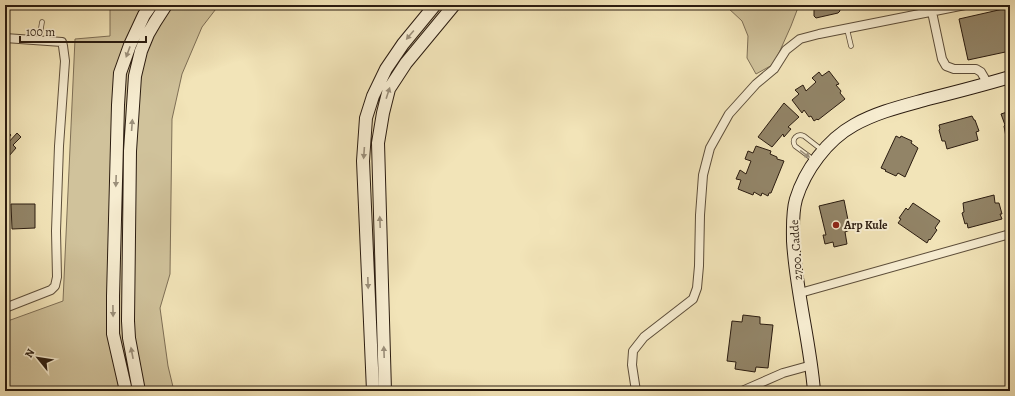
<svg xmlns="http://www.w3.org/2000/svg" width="1015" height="396" font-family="Alegreya,serif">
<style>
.green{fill:#d0c29b;stroke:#7e6f56}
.building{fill:#928467;stroke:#2b1c10}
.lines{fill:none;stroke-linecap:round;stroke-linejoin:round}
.lane-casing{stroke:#5d4e3a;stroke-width:5.5}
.street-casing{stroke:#5d4e3a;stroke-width:10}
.secondary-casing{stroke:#2b1c10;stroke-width:14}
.lane{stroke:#f7edd1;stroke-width:4}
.street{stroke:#f7edd1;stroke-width:8}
.secondary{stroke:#f7edd1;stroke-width:12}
.oneway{fill:#9b8f7a}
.poi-dot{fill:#8f2418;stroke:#f7edd1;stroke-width:1.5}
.labels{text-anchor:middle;stroke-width:4;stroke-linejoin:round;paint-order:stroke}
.poi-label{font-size:12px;font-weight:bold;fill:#2b1c10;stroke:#f7edd1;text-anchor:start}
.street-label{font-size:12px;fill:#2b1c10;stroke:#f7edd1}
</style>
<rect width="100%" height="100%" fill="#f2e4b8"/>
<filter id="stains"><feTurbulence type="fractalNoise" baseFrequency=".005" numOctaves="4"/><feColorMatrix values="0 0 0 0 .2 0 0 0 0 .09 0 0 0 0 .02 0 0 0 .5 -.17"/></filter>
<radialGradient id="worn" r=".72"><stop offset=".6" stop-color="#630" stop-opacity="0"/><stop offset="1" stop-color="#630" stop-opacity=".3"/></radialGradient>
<path class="green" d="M110,5H219L202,27L182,74L172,119L170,274L160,308L168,366L174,391H5V322L63,301L75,39L110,36Z
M723,5H799L791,26L774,64L756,74L747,58L748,36L742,21L727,7Z"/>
<path class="building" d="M816,5H838L840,11L838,13L816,18L814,16V7H816Z
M1002,5H1010V51L968,60L959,19L1003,9Z
M829,71L839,84L836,85L841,91L840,93L845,99L818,120L817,119L814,121L811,116L809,117L804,110L802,113L792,100L799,94L795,90L803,85L806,91L816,82L812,78L819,72L822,76Z
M784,103L799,117L788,127L791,129L784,137L783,134L772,147L758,137Z
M1010,111V145L1008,136L1006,137L1004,126L1005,125L1001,114Z
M972,116L974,120H975L979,131L976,132L978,140L947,149L945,141H942L939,130L940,129L939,125Z
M7,131L11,135L5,142V134Z
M17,133L21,137L13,145L16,148L9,156L5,152L10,147L7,144Z
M896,136L900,138L901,136L912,141L911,143L918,148L905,177L898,173L896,176L885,171L886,170L881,168Z
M756,146L771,151L770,154L777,157V159L784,161L771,193H769L768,196L762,193L761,196L754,192L753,195L738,189L741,180L736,179L740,170L746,174L751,161L745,159L748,151L753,153Z
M994,195L995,203H999L1002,214H1000L1002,219L968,228L967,223L965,224L962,213L964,212L963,203Z
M844,200L850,230L845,232L847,244L834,247L833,242L825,244L823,235H826L819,206Z
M913,203L940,221L935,228L937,230L930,240L929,239L927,243L898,223L901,219L899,218L906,208L908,210Z
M11,204H35V228L12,229Z
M743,315L760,317V324L773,325L768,368L756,367L755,372L735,369L736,362L727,361L732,321L742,322Z"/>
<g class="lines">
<g class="lane-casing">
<path id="lane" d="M847,29L851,46
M39,40L42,22
M814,160L795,146C791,139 797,133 804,136L822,150"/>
</g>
<g class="street-casing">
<path id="street" d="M932,12L942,59L946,66L954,69H976L981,72L988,84
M5,38L62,42L63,46L65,61L59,146L56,231L57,277L55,286L51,290L5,308
M800,293L1010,234
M636,391L632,365L633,351L644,337L693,299L697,288L699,266L700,215L703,175L710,148L729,114L756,84L774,69L786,50L800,39L819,34L965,5
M742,391L783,373L812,365"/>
</g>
<g class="secondary-casing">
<path id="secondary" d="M126,391L113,334V296L118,105L120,73L130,45L144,15L151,5
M139,391L129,338L128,321L130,151L135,76L141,51L148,34L155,22L166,5
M373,391L363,161L366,118L373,96L386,69L403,44L435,5
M385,391L378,143L383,113L389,89L406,63L454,5
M814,391C810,341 796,292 793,241C793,228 792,213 796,199C805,170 827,140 854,125C877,112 903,106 928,99C956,92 983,85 1010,77"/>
</g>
<use href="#lane" class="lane"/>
<use href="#street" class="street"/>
<use href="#secondary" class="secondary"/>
</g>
<defs><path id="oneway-solid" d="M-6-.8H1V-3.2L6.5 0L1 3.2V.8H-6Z"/></defs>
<g class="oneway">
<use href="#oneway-solid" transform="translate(410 35) rotate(130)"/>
<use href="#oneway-solid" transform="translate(128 52) rotate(110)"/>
<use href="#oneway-solid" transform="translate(388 93) rotate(-72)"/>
<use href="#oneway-solid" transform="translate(132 125) rotate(-86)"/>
<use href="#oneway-solid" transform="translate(364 153) rotate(94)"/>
<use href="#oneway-solid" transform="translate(805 154) rotate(36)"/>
<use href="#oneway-solid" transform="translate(116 181) rotate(92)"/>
<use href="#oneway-solid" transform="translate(380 222) rotate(-92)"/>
<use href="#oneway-solid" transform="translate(368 283) rotate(88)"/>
<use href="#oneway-solid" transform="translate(113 311) rotate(89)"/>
<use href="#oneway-solid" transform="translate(384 352) rotate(-92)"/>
<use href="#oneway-solid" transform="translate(132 353) rotate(-101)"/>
</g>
<circle class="poi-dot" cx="836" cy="225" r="4"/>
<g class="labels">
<g class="poi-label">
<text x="844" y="229">Arp Kule</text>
</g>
<g class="street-label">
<text transform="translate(796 250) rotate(-94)" y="4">2700. Cadde</text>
</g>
</g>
<rect width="1015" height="396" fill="none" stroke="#f2e4b8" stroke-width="20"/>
<rect x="6" y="6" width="1003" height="384" fill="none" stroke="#2b1c10" stroke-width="2"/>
<rect x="10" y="10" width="995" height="376" fill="none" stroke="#2b1c10"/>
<g transform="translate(38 358) rotate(300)" stroke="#f7edd1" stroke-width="3" paint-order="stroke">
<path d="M0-3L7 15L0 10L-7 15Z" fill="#2b1c10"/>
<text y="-6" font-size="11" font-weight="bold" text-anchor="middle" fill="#2b1c10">N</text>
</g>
<path d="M20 36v6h126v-6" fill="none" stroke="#2b1c10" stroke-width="2"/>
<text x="26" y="36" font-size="12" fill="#2b1c10" stroke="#f7edd1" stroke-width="3" paint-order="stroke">100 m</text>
<rect width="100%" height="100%" filter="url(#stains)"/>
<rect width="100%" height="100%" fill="url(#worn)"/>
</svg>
